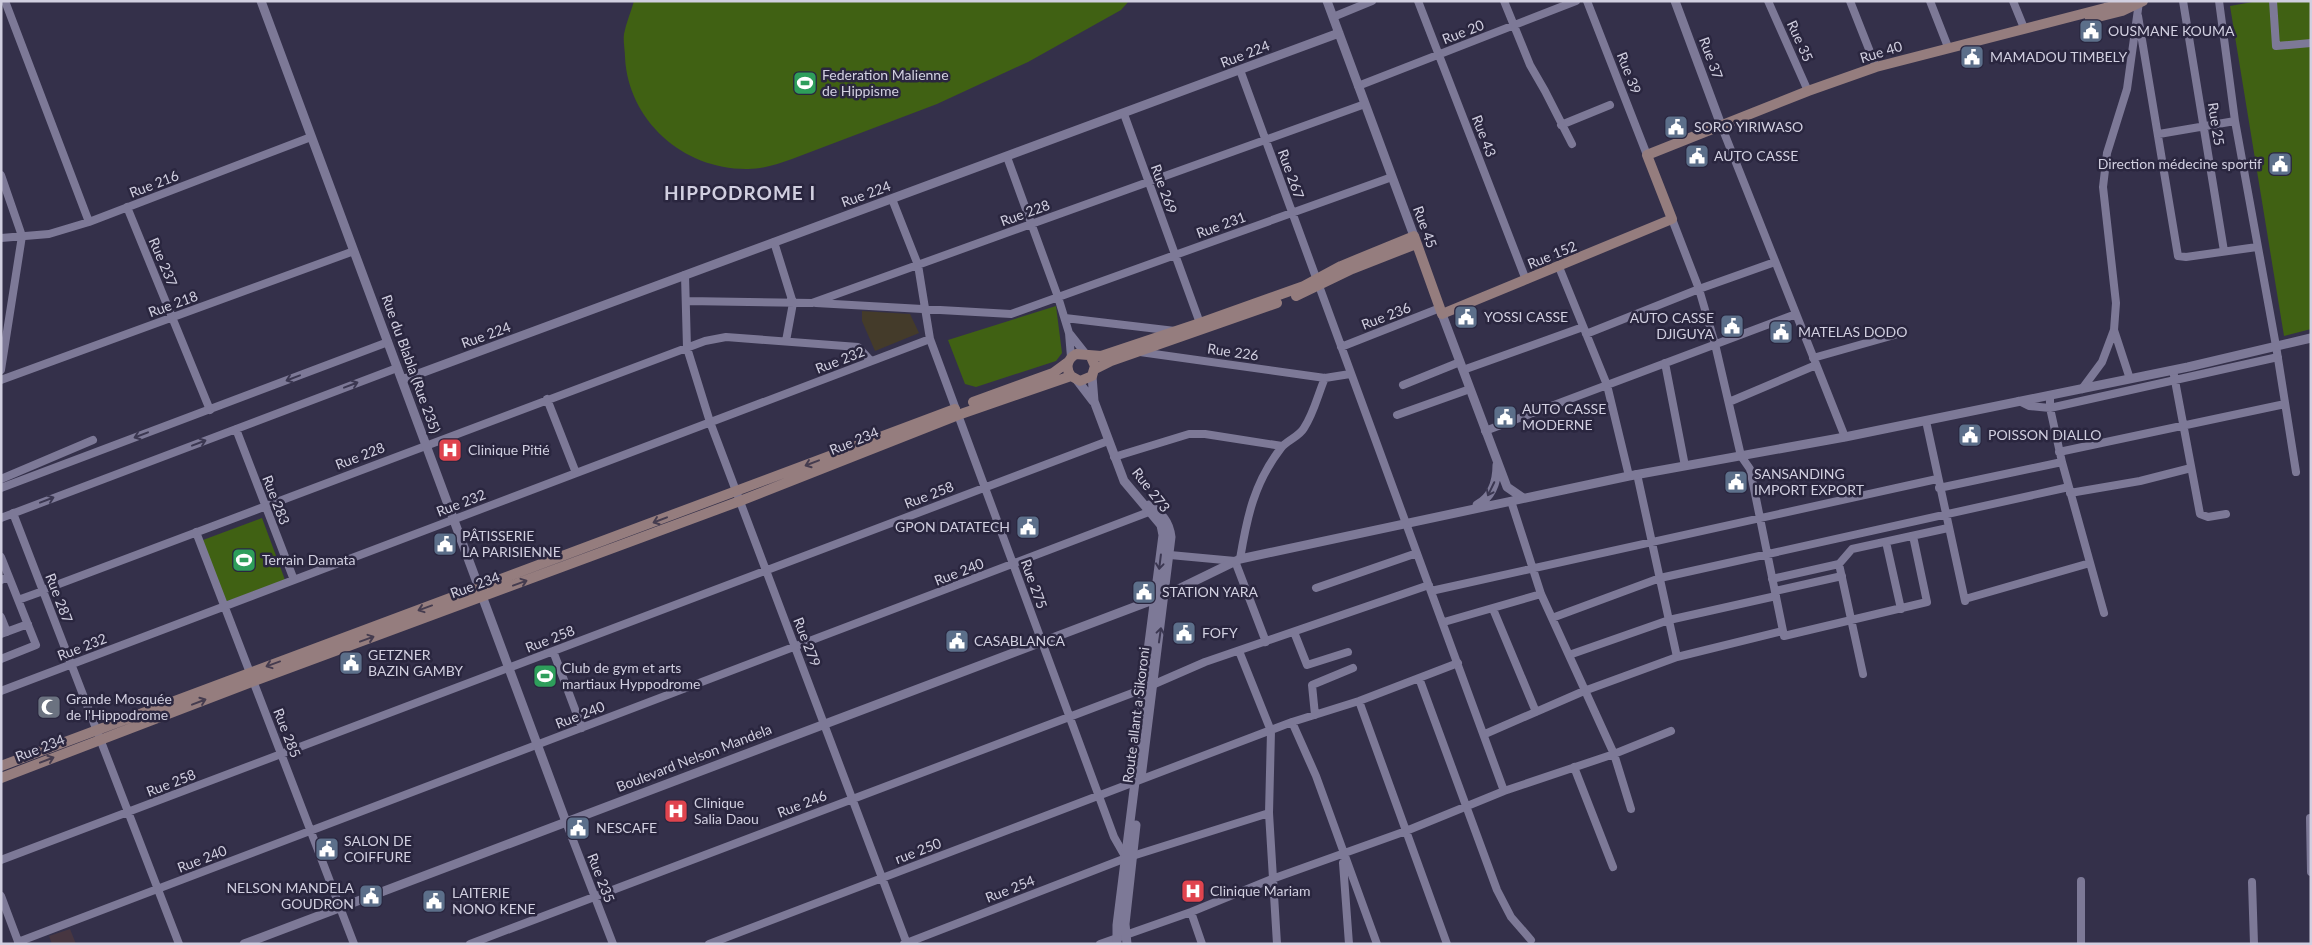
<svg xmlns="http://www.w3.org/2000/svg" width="2312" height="945" font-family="Lato,sans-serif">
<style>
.industrial{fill:#443b2a}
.education{fill:#473641}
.green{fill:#406113}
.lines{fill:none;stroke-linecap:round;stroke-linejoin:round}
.minor{stroke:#7d7997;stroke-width:8}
.tertiary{stroke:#7d7997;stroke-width:9}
.secondary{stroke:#957d7e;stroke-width:10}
.oneway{stroke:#3b3751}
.oneway2{stroke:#453c4f}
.labels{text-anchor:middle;stroke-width:5;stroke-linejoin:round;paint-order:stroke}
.poi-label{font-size:14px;fill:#d1cfe0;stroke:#2a263f;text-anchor:start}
.street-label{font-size:14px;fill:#d1cfe0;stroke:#2a263f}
.district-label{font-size:19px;font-weight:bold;letter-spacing:1px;fill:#d1cfe0;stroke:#2a263f}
</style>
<rect width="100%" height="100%" fill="#34304a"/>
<path class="industrial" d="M862,311L910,314L919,333L875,351L862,321Z"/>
<path class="education" d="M70,929L76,944H52L49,936Z"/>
<path class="green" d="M634,1H1129L1121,10L1028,62L937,104L792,159C778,164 763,169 748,169C684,170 628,121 625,57C625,50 623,42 624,34C626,23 631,12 634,1Z
M2258,1H2311V329L2284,336L2230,6Z
M1056,306L1062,353L1056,361L976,387L965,384L948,340Z
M262,518L285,580L225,602L203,540Z"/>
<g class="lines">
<path class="minor" d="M5,1L89,222
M1418,1L1526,280
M1504,1L1530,65L1545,91L1572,144
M1587,1L1647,155
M1768,1L1808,91
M1850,1L1876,67
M1930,1L1948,47
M2013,1L2024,28
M2183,1L2224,251
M2219,1L2235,121L2276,346L2296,472
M2273,1L2276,46L2311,43
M2138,16L2178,256L2186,257L2257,247
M1333,17L1372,1
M1240,70L1504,791
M1358,86L1576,1
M1124,114L1201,326
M1561,125L1610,105
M1721,125L1845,437
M2159,134L2235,121
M1007,157L1058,297L1069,333L1071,357
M1,175L22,236L1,370
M892,199L918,265L930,339L1114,837L1126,858
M127,207L210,410
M1672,219L1699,289L1715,344L1741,456L1750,469L1783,631
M1,238L49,234L89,222L311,137
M774,242L793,303L786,341
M1559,267L1607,385L1629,476
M685,275L687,348L710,422L907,944
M687,301L812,303L1365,104
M816,303L1011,314L1392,177
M1065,318L1175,331
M2114,330L2130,379
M1070,334L1085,353
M1586,334L1699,289L1775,262
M1341,347L1440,308
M1140,352L1325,378L1350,374
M1813,358L1898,334
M1665,363L1685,466
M1463,370L1583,327
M2173,370L2200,514L2208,517L2226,514
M1,380L354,251
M1403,385L1460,362
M2082,389L2102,362L2114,330L2116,303L2103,187L2107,153L2127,89L2139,2
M2050,395V408L2062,462L2104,613
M547,399L576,473
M2019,401L2029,406L2050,408L2278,357
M1729,402L1816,365
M1397,415L1470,389
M1926,421L1965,601
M236,429L294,580
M1485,431L1796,314
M2059,452L2285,404
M1114,457L1189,434H1205L1282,446
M1637,474L1677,657
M1,479L93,440
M1,488L388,342
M1939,488L2062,462
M2070,493L2140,481L2191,468
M1511,501L1541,594L1614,754L1631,809
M13,513L179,944
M1,518L397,368
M196,532L354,944
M1886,542L1901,609
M1170,555L1235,561L1266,642
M1,557L9,577
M1240,559C1247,517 1254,483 1281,448C1287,440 1299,437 1304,428C1314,413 1318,394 1325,378
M1839,564L1863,674
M1772,579L1839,564L1852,549L1948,528
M1,580L9,577L36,645L1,659
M1316,588L1417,553
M43,590L705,341L726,337L858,347L871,361
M1431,591L1937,479
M1775,591L1842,576
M1965,599L2090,563
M18,600L43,591
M1493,609L1536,712
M1,617L7,632
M1552,618L1660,578L2069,487
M1444,622L1541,594
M1294,632L1307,665L1348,652
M1,634L28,624
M553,651L582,728
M1239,651L1271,731L1269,813L1277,944
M1569,655L1669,620L1776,596
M1419,678L1497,890L1511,917L1531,940
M1,691L930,339
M1359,701L1447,944
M1315,715L1312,685L1353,668
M1292,722L1316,776L1377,944
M1485,734L1584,691L1677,657L1783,631L1784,636L1927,602L1913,536
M1574,767L1613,867
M2310,818L2311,872
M566,822L613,944
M1,860L1108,441
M1343,863L1349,944
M2252,882L2254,944
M1,896L19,944
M1191,912L1202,944
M18,942L1154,510
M470,944L1143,689L1205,662L1429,585
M709,944L1292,722L1359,701L1458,663
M904,944L1126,858L1269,813
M1100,944L1191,912L1272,879L1406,831L1504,791L1614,754L1671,731
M2081,944V881"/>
<path class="tertiary" d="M261,1L566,822
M1327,1L1414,236
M1675,1L1721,125
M1442,314L1507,487L1523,498
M1092,376L1094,401L1124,481L1161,525L1163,535L1143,689L1135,782L1117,925V944
M402,380L1339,33
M1077,380L1093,401
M1477,505C1492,497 1497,481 1497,465
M1141,778L1171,537C1169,521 1162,514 1149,505
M244,944L1166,595L1240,559L1629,476L1845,437L2188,367L2311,338
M1127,944L1125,924L1136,825"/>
<path class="secondary" d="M2090,19L2122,11L2143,1
M1296,296L1352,269L1416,244
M1091,357L1095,366L1092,376L1080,381L1071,376C1065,368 1067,359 1076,354L1101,356L1200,323L1304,286L1341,266L1414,236L1442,314L1672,219L1647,155L1808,91L1876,67L2105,8L2124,4L2132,5
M1095,369L1111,361L1277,303
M973,402L1053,373L1068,362
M1,766L955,409
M1,778L254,681L740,501L958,415L1071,376"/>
</g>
<defs><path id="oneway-shaft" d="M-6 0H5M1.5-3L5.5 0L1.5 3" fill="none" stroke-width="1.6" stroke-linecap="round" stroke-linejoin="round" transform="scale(1.25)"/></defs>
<g class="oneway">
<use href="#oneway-shaft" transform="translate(293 378) rotate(159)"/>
<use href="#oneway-shaft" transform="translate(351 385) rotate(-21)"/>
<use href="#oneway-shaft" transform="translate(141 435) rotate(159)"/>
<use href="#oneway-shaft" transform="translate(199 443) rotate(-21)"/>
<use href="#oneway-shaft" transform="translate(1491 489) rotate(116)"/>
<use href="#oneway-shaft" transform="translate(47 500) rotate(-21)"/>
<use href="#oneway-shaft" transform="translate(1160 562) rotate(97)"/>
<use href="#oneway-shaft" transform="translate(1160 635) rotate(-82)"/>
</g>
<g class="oneway2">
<use href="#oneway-shaft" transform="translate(812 463) rotate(159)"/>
<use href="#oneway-shaft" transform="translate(660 520) rotate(159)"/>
<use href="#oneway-shaft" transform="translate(520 583) rotate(-20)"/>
<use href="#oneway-shaft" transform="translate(425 608) rotate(160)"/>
<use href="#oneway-shaft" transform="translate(367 639) rotate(-20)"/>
<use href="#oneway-shaft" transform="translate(273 664) rotate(160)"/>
<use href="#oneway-shaft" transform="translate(199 702) rotate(-21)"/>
<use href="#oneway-shaft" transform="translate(47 760) rotate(-21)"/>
</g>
<defs>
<g id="civic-square" transform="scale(1.25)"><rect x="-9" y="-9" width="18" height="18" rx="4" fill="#5c6f8a" stroke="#2a263f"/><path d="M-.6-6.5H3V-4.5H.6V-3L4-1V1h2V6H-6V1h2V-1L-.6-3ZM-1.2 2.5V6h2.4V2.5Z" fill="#fff"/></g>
<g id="stadium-square" transform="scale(1.25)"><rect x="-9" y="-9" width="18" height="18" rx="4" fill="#2e9e5b" stroke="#2a263f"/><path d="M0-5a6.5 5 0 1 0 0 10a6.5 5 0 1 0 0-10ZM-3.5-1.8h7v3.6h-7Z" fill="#fff"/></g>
<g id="hospital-square" transform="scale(1.25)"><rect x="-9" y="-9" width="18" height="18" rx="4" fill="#e0444e" stroke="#2a263f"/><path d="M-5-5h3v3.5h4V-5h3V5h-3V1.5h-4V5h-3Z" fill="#fff"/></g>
<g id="mosque-square" transform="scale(1.25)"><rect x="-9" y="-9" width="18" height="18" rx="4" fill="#6b7280" stroke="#2a263f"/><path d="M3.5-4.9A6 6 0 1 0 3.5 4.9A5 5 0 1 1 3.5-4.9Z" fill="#fff"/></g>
</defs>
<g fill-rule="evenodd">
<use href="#civic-square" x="2091" y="31"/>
<use href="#civic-square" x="1972" y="57"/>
<use href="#stadium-square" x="805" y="83"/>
<use href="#civic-square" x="1676" y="127"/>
<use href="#civic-square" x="1697" y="156"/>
<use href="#civic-square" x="2280" y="164"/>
<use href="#civic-square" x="1466" y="317"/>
<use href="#civic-square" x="1732" y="326"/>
<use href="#civic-square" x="1781" y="332"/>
<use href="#civic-square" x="1505" y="417"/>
<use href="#civic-square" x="1970" y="435"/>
<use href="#hospital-square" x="450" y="450"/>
<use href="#civic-square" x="1736" y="482"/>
<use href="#civic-square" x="1028" y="527"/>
<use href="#civic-square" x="445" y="544"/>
<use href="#stadium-square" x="244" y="560"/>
<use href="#civic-square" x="1144" y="592"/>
<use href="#civic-square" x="1184" y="633"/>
<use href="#civic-square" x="957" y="641"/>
<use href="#civic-square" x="351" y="663"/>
<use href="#stadium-square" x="545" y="676"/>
<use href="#mosque-square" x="49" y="707"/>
<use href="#hospital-square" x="676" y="811"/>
<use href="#civic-square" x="578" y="828"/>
<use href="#civic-square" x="327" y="849"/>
<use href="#hospital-square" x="1193" y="891"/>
<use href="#civic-square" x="371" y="896"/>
<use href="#civic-square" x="434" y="901"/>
</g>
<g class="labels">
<g class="poi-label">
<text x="2108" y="36">OUSMANE KOUMA</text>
<text x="1990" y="62">MAMADOU TIMBELY</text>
<text x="822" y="80">Federation Malienne<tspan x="822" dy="16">de Hippisme</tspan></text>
<text x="1694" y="132">SORO YIRIWASO</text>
<text x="1714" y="161">AUTO CASSE</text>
<text x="2262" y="169" text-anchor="end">Direction médecine sportif</text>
<text x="1484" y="322">YOSSI CASSE</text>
<text x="1714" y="323" text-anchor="end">AUTO CASSE<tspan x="1714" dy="16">DJIGUYA</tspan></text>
<text x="1798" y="337">MATELAS DODO</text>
<text x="1522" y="414">AUTO CASSE<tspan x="1522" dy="16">MODERNE</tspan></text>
<text x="1988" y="440">POISSON DIALLO</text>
<text x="468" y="455">Clinique Pitié</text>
<text x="1754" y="479">SANSANDING<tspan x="1754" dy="16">IMPORT EXPORT</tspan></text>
<text x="1010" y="532" text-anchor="end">GPON DATATECH</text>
<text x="462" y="541">PÂTISSERIE<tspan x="462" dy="16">LA PARISIENNE</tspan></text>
<text x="262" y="565">Terrain Damata</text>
<text x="1162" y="597">STATION YARA</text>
<text x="1202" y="638">FOFY</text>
<text x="974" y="646">CASABLANCA</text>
<text x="368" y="660">GETZNER<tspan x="368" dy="16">BAZIN GAMBY</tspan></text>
<text x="562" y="673">Club de gym et arts<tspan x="562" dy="16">martiaux Hyppodrome</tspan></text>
<text x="66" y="704">Grande Mosquée<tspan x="66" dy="16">de l'Hippodrome</tspan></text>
<text x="694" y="808">Clinique<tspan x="694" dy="16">Salia Daou</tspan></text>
<text x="596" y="833">NESCAFE</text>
<text x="344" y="846">SALON DE<tspan x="344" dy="16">COIFFURE</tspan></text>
<text x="354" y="893" text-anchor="end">NELSON MANDELA<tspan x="354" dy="16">GOUDRON</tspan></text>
<text x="1210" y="896">Clinique Mariam</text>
<text x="452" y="898">LAITERIE<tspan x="452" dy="16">NONO KENE</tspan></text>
</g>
<g class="street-label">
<text transform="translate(1463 32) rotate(-21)" y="5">Rue 20</text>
<text transform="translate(1800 41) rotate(66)" y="5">Rue 35</text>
<text transform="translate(1881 52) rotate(-17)" y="5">Rue 40</text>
<text transform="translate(1245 54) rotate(-21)" y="5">Rue 224</text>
<text transform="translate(1711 58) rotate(70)" y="5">Rue 37</text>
<text transform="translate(1629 73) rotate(69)" y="5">Rue 39</text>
<text transform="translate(2216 124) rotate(81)" y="5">Rue 25</text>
<text transform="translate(1484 136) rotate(69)" y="5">Rue 43</text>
<text transform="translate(1291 174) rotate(70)" y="5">Rue 267</text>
<text transform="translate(154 184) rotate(-21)" y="5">Rue 216</text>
<text transform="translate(1164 189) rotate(70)" y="5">Rue 269</text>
<text transform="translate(866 194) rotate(-20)" y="5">Rue 224</text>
<text transform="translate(1025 213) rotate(-20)" y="5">Rue 228</text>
<text transform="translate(1221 225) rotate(-20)" y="5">Rue 231</text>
<text transform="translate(1425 227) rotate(70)" y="5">Rue 45</text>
<text transform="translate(1552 255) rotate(-22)" y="5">Rue 152</text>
<text transform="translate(163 262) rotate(67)" y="5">Rue 237</text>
<text transform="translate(173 304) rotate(-20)" y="5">Rue 218</text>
<text transform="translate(1386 316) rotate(-21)" y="5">Rue 236</text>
<text transform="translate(486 335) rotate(-20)" y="5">Rue 224</text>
<text transform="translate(1233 352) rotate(8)" y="5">Rue 226</text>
<text transform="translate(840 360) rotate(-21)" y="5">Rue 232</text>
<text transform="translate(411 364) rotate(70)" y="5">Rue du Blabla (Rue 235)</text>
<text transform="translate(854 441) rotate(-22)" y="5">Rue 234</text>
<text transform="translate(360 456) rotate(-21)" y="5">Rue 228</text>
<text transform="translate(1151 490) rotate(52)" y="5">Rue 273</text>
<text transform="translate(929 495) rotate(-21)" y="5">Rue 258</text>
<text transform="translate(276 500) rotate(69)" y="5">Rue 283</text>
<text transform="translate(461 503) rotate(-21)" y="5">Rue 232</text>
<text transform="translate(959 572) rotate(-21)" y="5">Rue 240</text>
<text transform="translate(1034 584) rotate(70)" y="5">Rue 275</text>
<text transform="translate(475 585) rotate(-20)" y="5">Rue 234</text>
<text transform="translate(59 598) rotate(69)" y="5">Rue 287</text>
<text transform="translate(550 639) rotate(-21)" y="5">Rue 258</text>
<text transform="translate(807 642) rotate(69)" y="5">Rue 279</text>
<text transform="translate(82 647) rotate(-21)" y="5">Rue 232</text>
<text transform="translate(580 715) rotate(-21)" y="5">Rue 240</text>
<text transform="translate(1136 715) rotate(-83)" y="5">Route allant a Sikoroni</text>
<text transform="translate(287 733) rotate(69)" y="5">Rue 285</text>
<text transform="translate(40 748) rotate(-21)" y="5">Rue 234</text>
<text transform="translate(694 758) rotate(-21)" y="5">Boulevard Nelson Mandela</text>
<text transform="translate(171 783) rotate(-21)" y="5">Rue 258</text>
<text transform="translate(802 804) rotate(-21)" y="5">Rue 246</text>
<text transform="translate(918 851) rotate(-21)" y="5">rue 250</text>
<text transform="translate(202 859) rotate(-21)" y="5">Rue 240</text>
<text transform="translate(601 878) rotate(69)" y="5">Rue 235</text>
<text transform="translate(1010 889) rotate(-21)" y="5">Rue 254</text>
</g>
<g class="district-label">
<text x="740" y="200">HIPPODROME I</text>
</g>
</g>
<rect width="2312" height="945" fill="none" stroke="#d1cfe0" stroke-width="5"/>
</svg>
